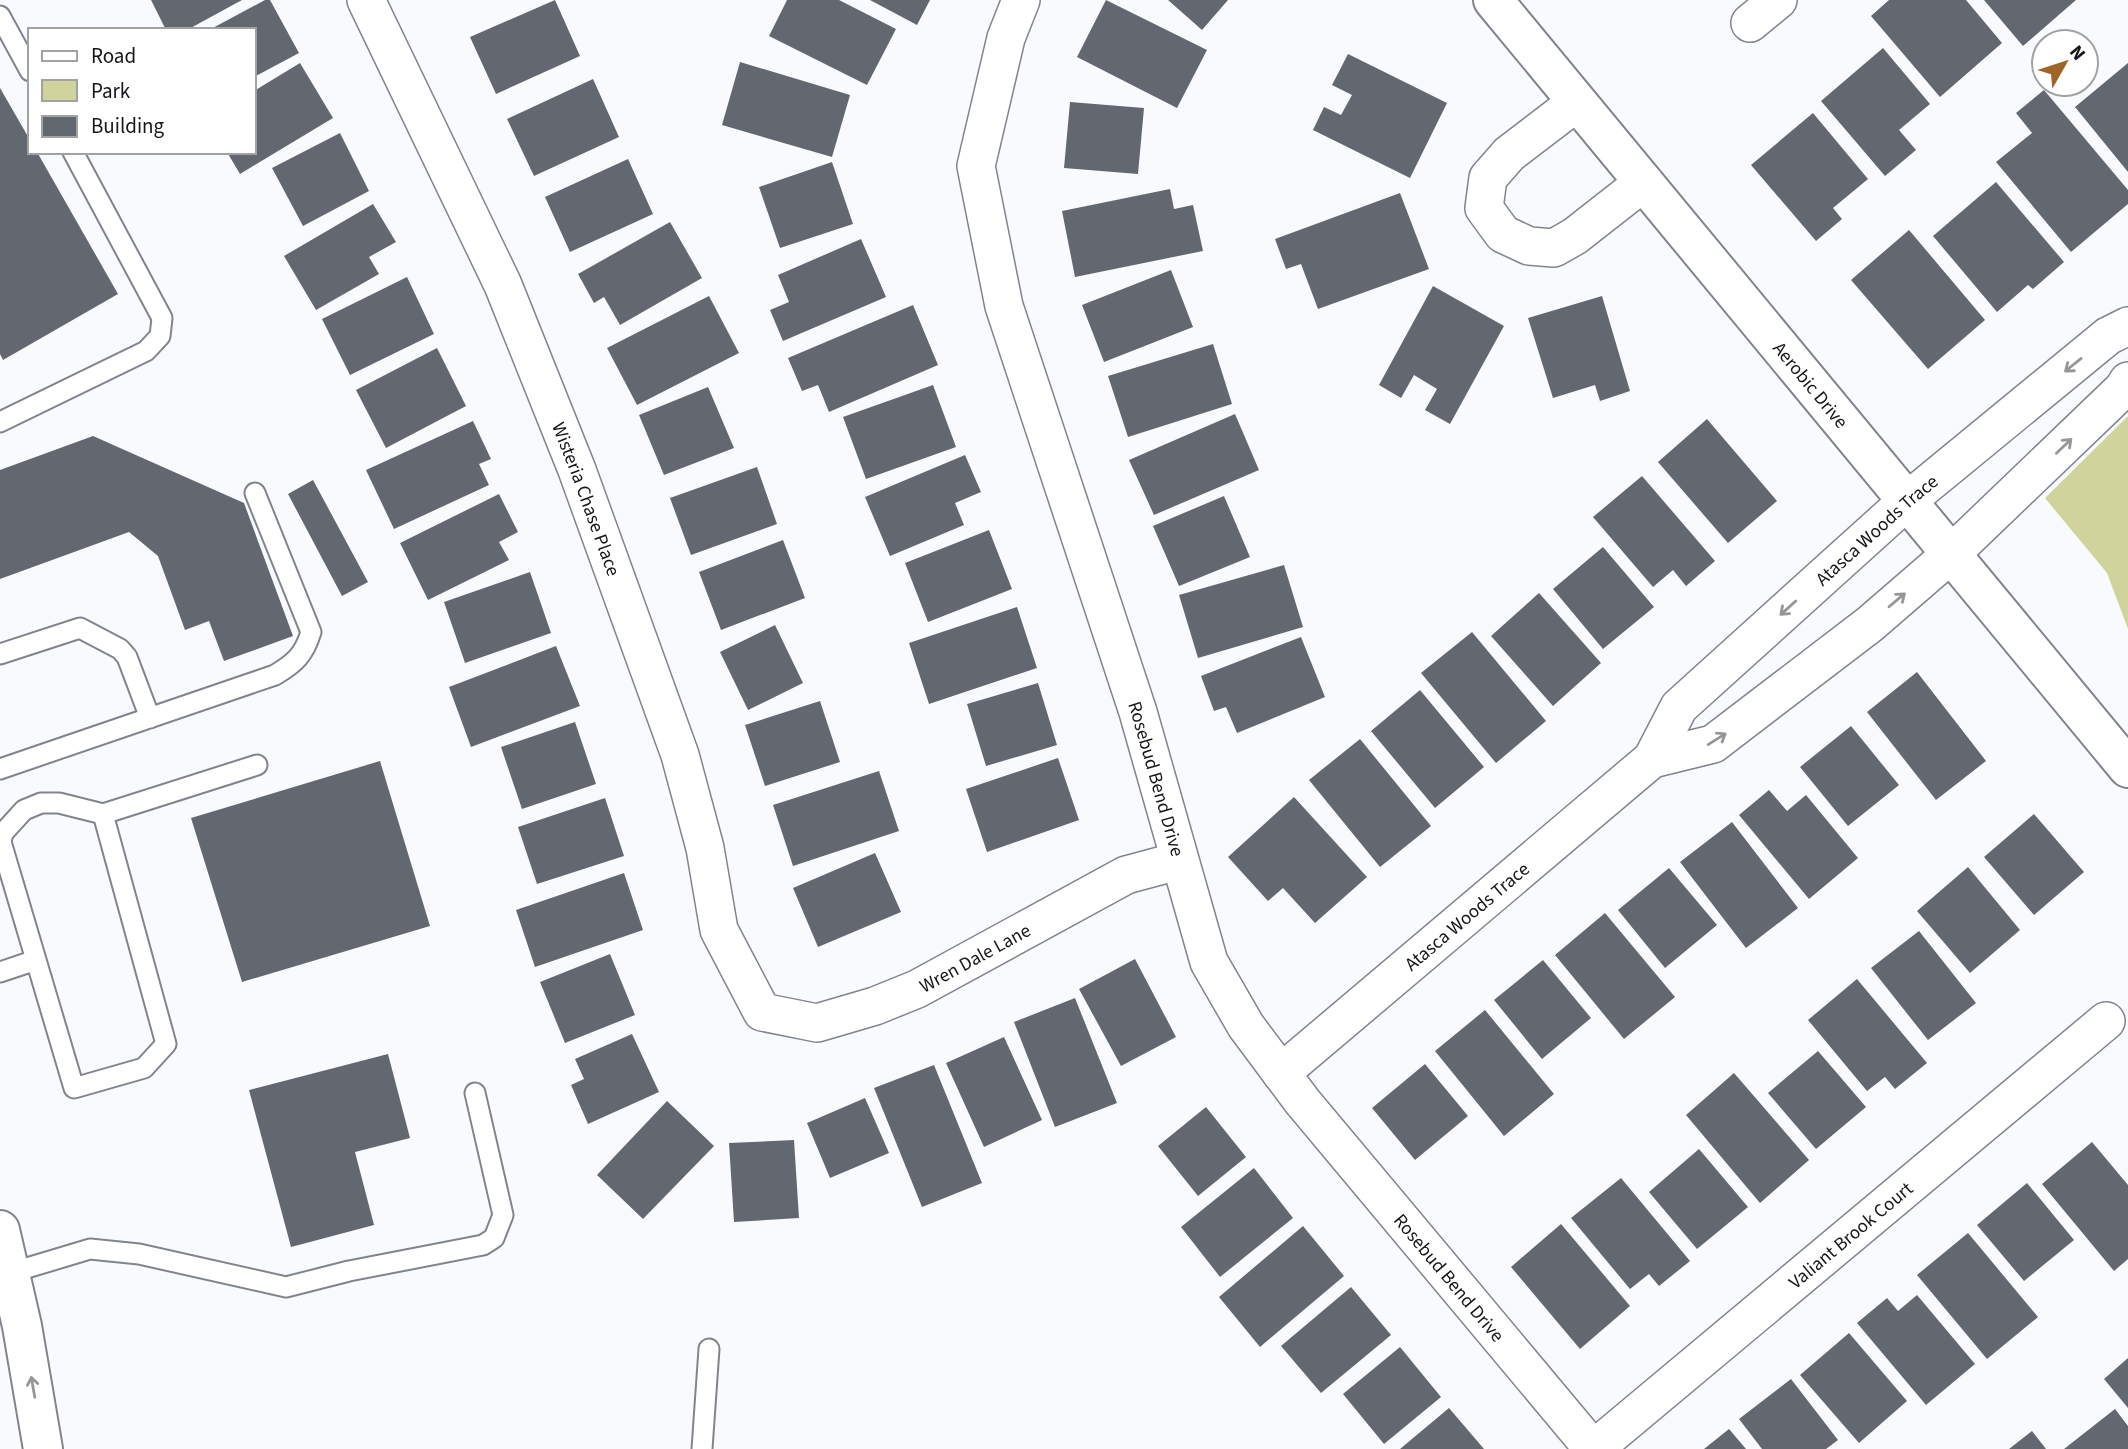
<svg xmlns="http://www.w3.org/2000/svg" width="2128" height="1449" font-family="'Source Sans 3',sans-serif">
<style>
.green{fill:#d0d49c}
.building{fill:#636870}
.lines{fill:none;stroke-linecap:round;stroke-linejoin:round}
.service-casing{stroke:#80858d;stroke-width:23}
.minor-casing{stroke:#80858d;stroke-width:40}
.tertiary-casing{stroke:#80858d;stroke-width:42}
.secondary-casing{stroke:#80858d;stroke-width:42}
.service{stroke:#fff;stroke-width:19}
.minor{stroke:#fff;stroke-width:37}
.tertiary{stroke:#fff;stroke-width:38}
.secondary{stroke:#fff;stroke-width:38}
.oneway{stroke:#969698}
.labels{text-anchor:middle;stroke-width:6;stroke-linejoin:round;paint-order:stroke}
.street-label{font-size:19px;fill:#15161a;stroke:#fff}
</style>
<rect width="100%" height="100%" fill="#f8fafe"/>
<path class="green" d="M2128,416V629L2107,573L2045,498Z"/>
<path class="building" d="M151,0H242L187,30H166Z
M265,0H270L299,53L254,77V30H209Z
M555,0L580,56L496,94L470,37Z
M787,0H839L896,29L867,85L769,36Z
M870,0H930L917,25Z
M1106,0L1207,50L1177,108L1077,57Z
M1168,0H1228L1202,30Z
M1889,0H1966L2002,43L1940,97L1871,16Z
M1984,0H2076L2023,46Z
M1883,48L1930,104L1899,130L1916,150L1885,176L1821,101Z
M1348,54L1447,103L1410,178L1313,130L1324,107L1341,115L1352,95L1332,85Z
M740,62L850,95L832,157L722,125Z
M300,63L333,118L240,174L227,152H254V91Z
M2128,63V172L2075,107Z
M593,79L619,137L534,176L507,119Z
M0,88L30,140V152H37L118,294L3,360L0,354Z
M2044,90L2128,190V204L2071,252L1996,162L2032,133L2016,113Z
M1070,102L1144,108L1138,174L1064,168Z
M1813,113L1868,179L1833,208L1842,219L1816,241L1751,165Z
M340,133L369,191L303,226L272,168Z
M628,159L653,214L570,252L545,197Z
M832,162L853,224L780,248L759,187Z
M1996,182L2064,262L2033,289L2028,285L1997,312L1933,236Z
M1170,189L1174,209L1193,205L1203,251L1075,277L1062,211Z
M1400,193L1429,269L1318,309L1301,264L1286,269L1275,239Z
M373,204L396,242L369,257L379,274L316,310L284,256Z
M670,222L702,278L620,325L604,297L594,303L578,274Z
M1909,230L1985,320L1928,369L1851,280Z
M861,239L886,297L783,341L770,310L789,302L778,275Z
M1171,270L1193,327L1104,362L1082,305Z
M407,277L434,334L350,375L322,319Z
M1433,286L1504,326L1450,424L1425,410L1437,389L1414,375L1401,398L1379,385Z
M709,296L739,353L637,405L607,348Z
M1602,296L1630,391L1600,401L1595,385L1553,398L1528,318Z
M913,305L938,365L829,412L818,385L802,391L788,358Z
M1213,344L1232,404L1128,437L1108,376Z
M437,348L466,406L386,448L356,390Z
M933,385L956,447L866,479L843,417Z
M708,387L734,448L664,475L639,415Z
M1235,414L1259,470L1154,515L1129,460Z
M1707,419L1777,501L1728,543L1658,462Z
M473,421L491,459L479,464L489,485L394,529L366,470Z
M93,436L244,503L293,636L224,661L209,621L185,630L158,556L129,532L0,579V470Z
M965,455L981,492L955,503L964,525L890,556L865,497Z
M757,467L777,524L691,555L670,498Z
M1642,476L1715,561L1686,586L1673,570L1653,587L1593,517Z
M313,480L368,582L342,596L288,494Z
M499,494L518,532L499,542L509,560L428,600L400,543Z
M1224,496L1250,557L1179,586L1153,526Z
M989,530L1012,589L928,622L905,563Z
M783,540L805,598L721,630L699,572Z
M1603,547L1654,607L1603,649L1553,589Z
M1284,565L1303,627L1198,658L1179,595Z
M530,572L551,633L465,663L444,602Z
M1539,593L1601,663L1553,706L1491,636Z
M1017,607L1037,668L929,704L909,643Z
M775,625L803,683L748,710L720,652Z
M1472,632L1546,721L1496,763L1421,673Z
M1301,637L1325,697L1237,733L1226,707L1214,711L1201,676Z
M556,646L580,706L471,747L449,687Z
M1917,672L1986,761L1936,800L1867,712Z
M1038,683L1057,745L986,766L967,704Z
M1420,690L1484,767L1435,808L1371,731Z
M820,701L840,762L765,786L745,725Z
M575,722L596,784L522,809L501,747Z
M1851,726L1899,785L1848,826L1800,767Z
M1360,739L1431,826L1380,867L1309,780Z
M1058,758L1079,820L987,852L966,789Z
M380,761L430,926L242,982L191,818Z
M879,771L899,831L793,866L773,805Z
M1769,790L1787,811L1806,795L1858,858L1809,899L1739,815Z
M1294,797L1367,877L1315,923L1283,888L1268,901L1228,857Z
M605,798L624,856L537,884L518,827Z
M2034,814L2084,872L2034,915L1984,857Z
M1732,822L1798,908L1746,948L1680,862Z
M875,853L901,912L818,947L793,888Z
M1968,867L2020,930L1970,973L1917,911Z
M1669,868L1717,925L1665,968L1618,910Z
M624,873L643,930L535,967L516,910Z
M1605,913L1675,997L1624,1039L1555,955Z
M1919,931L1976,1003L1928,1040L1871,968Z
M610,954L635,1015L565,1043L540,982Z
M1135,959L1176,1037L1121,1066L1079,989Z
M1543,960L1591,1018L1542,1059L1494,1000Z
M1857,979L1927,1063L1895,1089L1885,1077L1867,1091L1808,1020Z
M1075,998L1117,1103L1055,1127L1014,1022Z
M1485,1010L1554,1094L1504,1136L1435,1051Z
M632,1034L659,1092L588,1124L571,1085L584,1079L575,1059Z
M1004,1037L1042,1120L984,1147L946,1063Z
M1818,1051L1866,1107L1816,1149L1768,1093Z
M388,1054L410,1138L355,1152L374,1225L291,1247L249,1090Z
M1425,1064L1468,1116L1415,1160L1372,1108Z
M934,1065L982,1183L922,1207L874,1088Z
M1734,1073L1809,1160L1760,1203L1686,1115Z
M865,1098L889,1153L830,1178L807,1123Z
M667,1101L714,1146L643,1219L597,1175Z
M1206,1107L1246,1157L1198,1196L1158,1146Z
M794,1140L799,1218L734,1222L729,1143Z
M2092,1142L2128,1185V1259L2114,1271L2042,1184Z
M1699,1149L1748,1207L1697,1249L1649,1192Z
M1254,1168L1293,1218L1220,1277L1181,1227Z
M1621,1178L1690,1261L1659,1286L1649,1274L1630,1289L1571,1218Z
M2027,1183L2074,1240L2024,1281L1977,1225Z
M1561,1224L1630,1306L1580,1349L1511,1267Z
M1303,1226L1344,1276L1260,1347L1219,1297Z
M1968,1233L2038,1317L1987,1359L1917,1275Z
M1351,1287L1391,1335L1321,1393L1281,1346Z
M1917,1295L1975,1364L1926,1405L1857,1323L1887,1298L1898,1311Z
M1849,1333L1907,1401L1859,1443L1800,1375Z
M1400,1347L1441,1397L1384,1444L1343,1394Z
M2128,1358V1408L2104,1379Z
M1791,1379L1838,1440L1826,1449H1762L1739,1419Z
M1449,1408L1484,1449H1400Z
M2115,1409L2128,1426V1449H2064Z
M1729,1429L1746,1449H1704Z
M2032,1431L2046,1449H2009Z"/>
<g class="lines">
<g class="service-casing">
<path id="service" d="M0,16L30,71
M0,422L146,351L160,336L162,318L73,152
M0,654L80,628L120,649L127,657L150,718
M0,769L275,675C295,663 304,655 311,632L255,493
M103,814L166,1044L144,1068L74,1088L1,842L3,833L24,810L41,803H59L103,814L257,765
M0,972L36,960
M10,1273L90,1249L139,1254L286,1287L349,1271L483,1245L494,1238L503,1215L475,1093
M702,1449L709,1349"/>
</g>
<g class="minor-casing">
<g id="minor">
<path id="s1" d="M366,0L503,285L577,470L680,755L705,848L719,930L762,1012L817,1023L875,1006L917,989L1126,875L1178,861"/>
<path id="s2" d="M1021,0L1006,38L976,166L1004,306L1138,712L1209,962L1246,1026L1302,1101L1593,1449"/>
<path d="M1750,23L1778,0"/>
<path d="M1577,102L1509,154L1488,178L1484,208L1503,234L1529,246L1554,248L1575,236L1644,182"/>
<path d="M1652,759L1713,744L1870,624L1951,554L2123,389L2128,381"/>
<path id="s3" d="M1281,1073L1652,759L1679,707L1907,501L2108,336L2128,326"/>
<path id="s4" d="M1594,1449L2106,1021"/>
</g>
</g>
<g class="tertiary-casing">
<g id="tertiary">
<path id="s5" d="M1493,0L2128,768"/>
</g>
</g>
<g class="secondary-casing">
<path id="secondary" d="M0,1230L22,1326L43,1449"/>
</g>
<use href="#service" class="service"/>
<use href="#minor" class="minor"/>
<use href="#tertiary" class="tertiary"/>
<use href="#secondary" class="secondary"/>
</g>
<defs><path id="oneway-shaft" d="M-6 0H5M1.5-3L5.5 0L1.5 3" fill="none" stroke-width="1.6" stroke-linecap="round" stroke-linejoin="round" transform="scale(1.75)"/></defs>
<g class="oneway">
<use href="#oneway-shaft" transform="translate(2073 365) rotate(141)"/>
<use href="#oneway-shaft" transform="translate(2064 446) rotate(-44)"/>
<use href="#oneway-shaft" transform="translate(1897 600) rotate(-40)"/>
<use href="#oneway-shaft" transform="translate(1788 608) rotate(138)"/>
<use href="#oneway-shaft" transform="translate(1717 739) rotate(-32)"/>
<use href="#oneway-shaft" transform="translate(33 1387) rotate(-100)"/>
</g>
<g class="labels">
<g class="street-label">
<text dy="7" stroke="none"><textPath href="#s5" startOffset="499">Aerobic Drive</textPath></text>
<text dy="7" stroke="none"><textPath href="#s1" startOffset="546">Wisteria Chase Place</textPath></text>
<text dy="7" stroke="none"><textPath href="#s3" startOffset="810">Atasca Woods Trace</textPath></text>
<text dy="7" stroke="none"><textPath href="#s2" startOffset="812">Rosebud Bend Drive</textPath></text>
<text dy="7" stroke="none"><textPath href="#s3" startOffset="243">Atasca Woods Trace</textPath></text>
<text dy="7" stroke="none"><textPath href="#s1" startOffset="1318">Wren Dale Lane</textPath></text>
<text dy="7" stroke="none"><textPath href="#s4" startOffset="334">Valiant Brook Court</textPath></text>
<text dy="7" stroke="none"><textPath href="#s2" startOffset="1400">Rosebud Bend Drive</textPath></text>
</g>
</g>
<rect x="28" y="28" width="228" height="126" fill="#ffffff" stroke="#a1a2a3" stroke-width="2"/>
<rect x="42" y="51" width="35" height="10" fill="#ffffff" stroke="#a1a2a3" stroke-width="2"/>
<text x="91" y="63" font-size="21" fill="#15161a">Road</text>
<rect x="42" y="80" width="35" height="21" fill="#d0d49c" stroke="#a1a2a3" stroke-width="2"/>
<text x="91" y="98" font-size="21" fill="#15161a">Park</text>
<rect x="42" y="116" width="35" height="21" fill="#636870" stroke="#a1a2a3" stroke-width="2"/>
<text x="91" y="133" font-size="21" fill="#15161a">Building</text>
<g transform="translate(2065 63) rotate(51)"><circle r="33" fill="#ffffff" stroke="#a1a2a3" stroke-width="2"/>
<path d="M0-5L12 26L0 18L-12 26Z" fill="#a06526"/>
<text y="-10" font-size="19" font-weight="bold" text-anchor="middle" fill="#15161a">N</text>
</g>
</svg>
